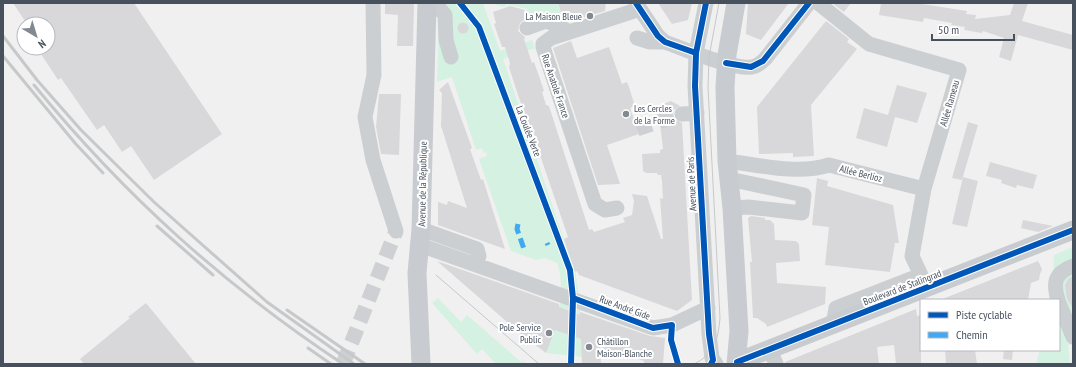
<svg xmlns="http://www.w3.org/2000/svg" width="1076" height="367" font-family="'PT Sans Narrow',sans-serif">
<style>
.green{fill:#d4f1e1}
.building{fill:#d8d8db}
.lines{fill:none;stroke-linecap:round;stroke-linejoin:round}
.minor-tunnel{stroke:#cfd0d3;stroke-width:15;stroke-dasharray:15 8;stroke-linecap:butt}
.minor{stroke:#cccfd1;stroke-width:15}
.major{stroke:#c8cbcf;stroke-width:19}
.tram{stroke:#c6c8ca;stroke-width:1}
.rail{stroke:#c6c8ca;stroke-width:3}
.quiet{stroke:#3fa9f5;stroke-width:5;stroke-dasharray:10 5;stroke-linecap:butt}
.cycleway-casing{stroke:#fff;stroke-width:8}
.cycleway{stroke:#0057b8;stroke-width:6}
.poi-dot{fill:#828991;stroke:#fff;stroke-width:1.5}
.labels{text-anchor:middle;stroke-width:4;stroke-linejoin:round;paint-order:stroke}
.poi-label{font-size:10px;fill:#47515e;stroke:#fff;text-anchor:end}
.street-label{font-size:10px;fill:#47515e;stroke:#fff}
</style>
<rect width="100%" height="100%" fill="#f1f0f0"/>
<path class="green" d="M439,3H483L500,51L532,40L535,48L503,59L576,275L580,307L582,357L546,353C556,328 567,289 557,263L545,258L536,260L511,251L479,159L487,156L486,152L484,153L482,148L476,150L452,77L437,82L439,16L448,40L449,7Z
M490,3H557L561,12L576,17L563,23L526,13L527,9L507,4L504,7Z
M1073,247V343L1068,345L1070,364H1036L1040,350H1059V300L1053,291L1054,255Z
M438,298L461,322L467,315L522,363L523,361L527,364H496L482,349L477,354L432,303Z"/>
<path class="building" d="M13,3H134L222,134L154,180L131,146L122,152L104,125L97,130L61,78L58,80L39,51L44,48H48V24H27Z
M385,3H414L413,46H397L398,15L385,14Z
M558,3H606L605,11L582,18L561,12Z
M658,3H692L688,20L672,24Z
M748,3H789L761,40L746,34Z
M832,3H851L844,12Z
M881,3H916L967,11L966,14L976,15L975,19L1010,15L1014,3H1028L1022,21L1073,35V50L1018,35L1011,61L999,57L1004,38L983,31L982,33L964,30L965,27L951,25L952,23L924,18L923,22L879,15Z
M510,6L525,10L524,12L527,13L525,19L520,23L518,31L525,37L524,39L532,63L534,62L539,76L544,91L542,92L546,105L549,106L589,230L592,229L594,232L625,222L623,218L632,215L634,201L632,194L647,196L661,239H663L660,198L663,199L662,181L661,175H658L657,173H646L643,171L642,154L660,153V150L663,149L658,106L671,101L680,106L674,110L673,114L675,119L682,123L692,300L677,311L579,275L577,271L575,272L564,239L568,237L540,155H541L534,133L531,131L518,95L509,67L510,63L505,47H502L494,24L496,23L493,12Z
M826,21L849,39L847,42L857,49L811,105L814,156L793,157V153L759,154L757,107Z
M457.5 28a5.5 5.5 0 1 1 11 0a5.5 5.5 0 1 1-11 0Z
M571,41L577,58L609,47L622,84L627,82L629,87L635,106L630,108L639,134L607,145L620,184L598,185L553,48Z
M448,82L472,148L470,149L481,180L483,179L505,249L438,225V202L447,205L448,201L467,208L441,126L442,93L439,90Z
M897,85L927,93L917,123L895,117L887,147L856,138L864,108L888,115Z
M379,94H401L399,155L381,154L376,127Z
M968,122L978,125L962,180L952,178Z
M990,162L1037,175L1033,189L1017,185L1016,188L1001,183L1002,180L986,176Z
M963,177L978,181L967,227L952,224Z
M817,178L828,181L827,186L893,205L899,243H895L890,272L825,265L829,227L812,225Z
M751,216L765,218V220H770L774,224L775,240L796,241L799,244L800,261L776,263L777,283L826,287L825,304L767,327L766,324L757,318H753L750,262H752L748,218Z
M1023,220L1053,226L1038,232L1021,228Z
M437,261L559,304V307L580,315V312L650,336L665,338L663,364H644V361L616,351L612,354L600,346L601,364H582L581,339L555,330L546,353L522,335Z
M1038,261L1042,269L1040,274L1039,280L1031,283L1028,300H940Z
M1073,276V308L1067,299L1065,285L1068,279Z
M146,303L196,364H84L80,359L130,318L128,317Z
M916,309L917,316L921,315V364H896L894,345L877,347L879,364H785V362Z
M945,350H975L977,364H946Z
M1004,350H1013L1012,360L1003,359Z"/>
<g class="lines">
<path class="minor-tunnel" d="M637,129L682,114
M343,364L396,231"/>
<path class="minor" d="M373,3L374,75L365,117L373,160L396,231
M636,3L658,36L665,42C684,49 734,70 752,67C757,66 762,62 765,59L809,3
M706,3L696,53L695,86L709,334L712,358L716,364
M818,3L869,44L959,70L924,189L912,256L927,288
M427,6L439,8L445,15L446,40L451,57
M527,28L546,21L561,27L569,32
M637,38L650,42H665
M682,114L697,113
M727,161C759,165 798,175 829,165L924,189
M729,179L804,195L802,213L748,207L732,208
M617,208L605,210L595,204L543,47V44L551,38L640,9
M421,229L477,249L479,256L476,265
M420,245L653,328L672,325L708,308
M1058,300C1053,283 1054,273 1073,266
M1059,303L1073,337
M833,325L836,308L921,275
M770,350L776,364"/>
<path class="major" d="M736,3L727,55L725,87L727,161L732,208L739,331L736,364
M737,362L1073,230
M421,364L417,273L421,229L427,3"/>
<path class="tram" d="M436,275L539,364
M694,364C715,354 718,339 720,318L708,87L709,57L719,3"/>
<path class="rail" d="M3,36L37,80L81,130L154,202L267,302L354,364
M3,56L75,143L103,173
M34,85C125,196 224,285 343,364
M157,226L213,275
M287,310L365,364
M308,348L331,364"/>
<path class="quiet" d="M518,224L517,229L524,249
M547,243L548,245"/>
<g class="cycleway-casing">
<path id="cycleway" d="M460,3L479,27L570,270L573,298L571,364
M636,3L658,36L665,42L696,53
M706,3L696,53L695,86L709,334L713,360L711,364
M726,63L751,67L763,61L809,3
M573,298L653,328L672,325L671,340L678,364
M737,362L1073,230"/>
</g>
<use href="#cycleway" class="cycleway"/>
</g>
<g class="poi-dot">
<circle cx="590" cy="16" r="4"/>
<circle cx="626" cy="114" r="4"/>
<circle cx="549" cy="333" r="4"/>
<circle cx="589" cy="347" r="4"/>
</g>
<g class="labels">
<g class="poi-label">
<text x="582" y="20">La Maison Bleue</text>
<text x="634" y="112" text-anchor="start">Les Cercles<tspan x="634" dy="12">de la Forme</tspan></text>
<text x="541" y="331">Pole Service<tspan x="541" dy="12">Public</tspan></text>
<text x="597" y="345" text-anchor="start">Châtillon<tspan x="597" dy="12">Maison-Blanche</tspan></text>
</g>
<g class="street-label">
<text transform="translate(556 86) rotate(71)" y="4">Rue Anatole France</text>
<text transform="translate(949 103) rotate(-74)" y="4">Allée Rameau</text>
<text transform="translate(529 131) rotate(69)" y="4">La Coulée Verte</text>
<text transform="translate(861 173) rotate(14)" y="4">Allée Berlioz</text>
<text transform="translate(422 184) rotate(-89)" y="4">Avenue de la République</text>
<text transform="translate(691 184) rotate(-93)" y="4">Avenue de Paris</text>
<text transform="translate(902 287) rotate(-21)" y="4">Boulevard de Stalingrad</text>
<text transform="translate(625 307) rotate(20)" y="4">Rue André Gide</text>
</g>
</g>
<rect width="1076" height="367" fill="none" stroke="#47515e" stroke-width="8"/>
<rect x="920" y="299" width="140" height="52" fill="#ffffff" stroke="#b5b9bf"/>
<rect x="928" y="312" width="20" height="6" fill="#0057b8" stroke="#b5b9bf"/>
<text x="956" y="319" font-size="12" fill="#47515e">Piste cyclable</text>
<rect x="928" y="332" width="20" height="6" fill="#3fa9f5" stroke="#b5b9bf"/>
<text x="956" y="339" font-size="12" fill="#47515e">Chemin</text>
<g transform="translate(36 36) rotate(142)"><circle r="19" fill="#ffffff" stroke="#b5b9bf"/>
<path d="M0-3L7 15L0 10L-7 15Z" fill="#828991"/>
<text y="-6" font-size="11" font-weight="bold" text-anchor="middle" fill="#47515e">N</text>
</g>
<path d="M932 34v6h82v-6" fill="none" stroke="#47515e" stroke-width="2"/>
<text x="938" y="34" font-size="12" fill="#47515e" stroke="#ffffff" stroke-width="3" paint-order="stroke">50 m</text>
</svg>
